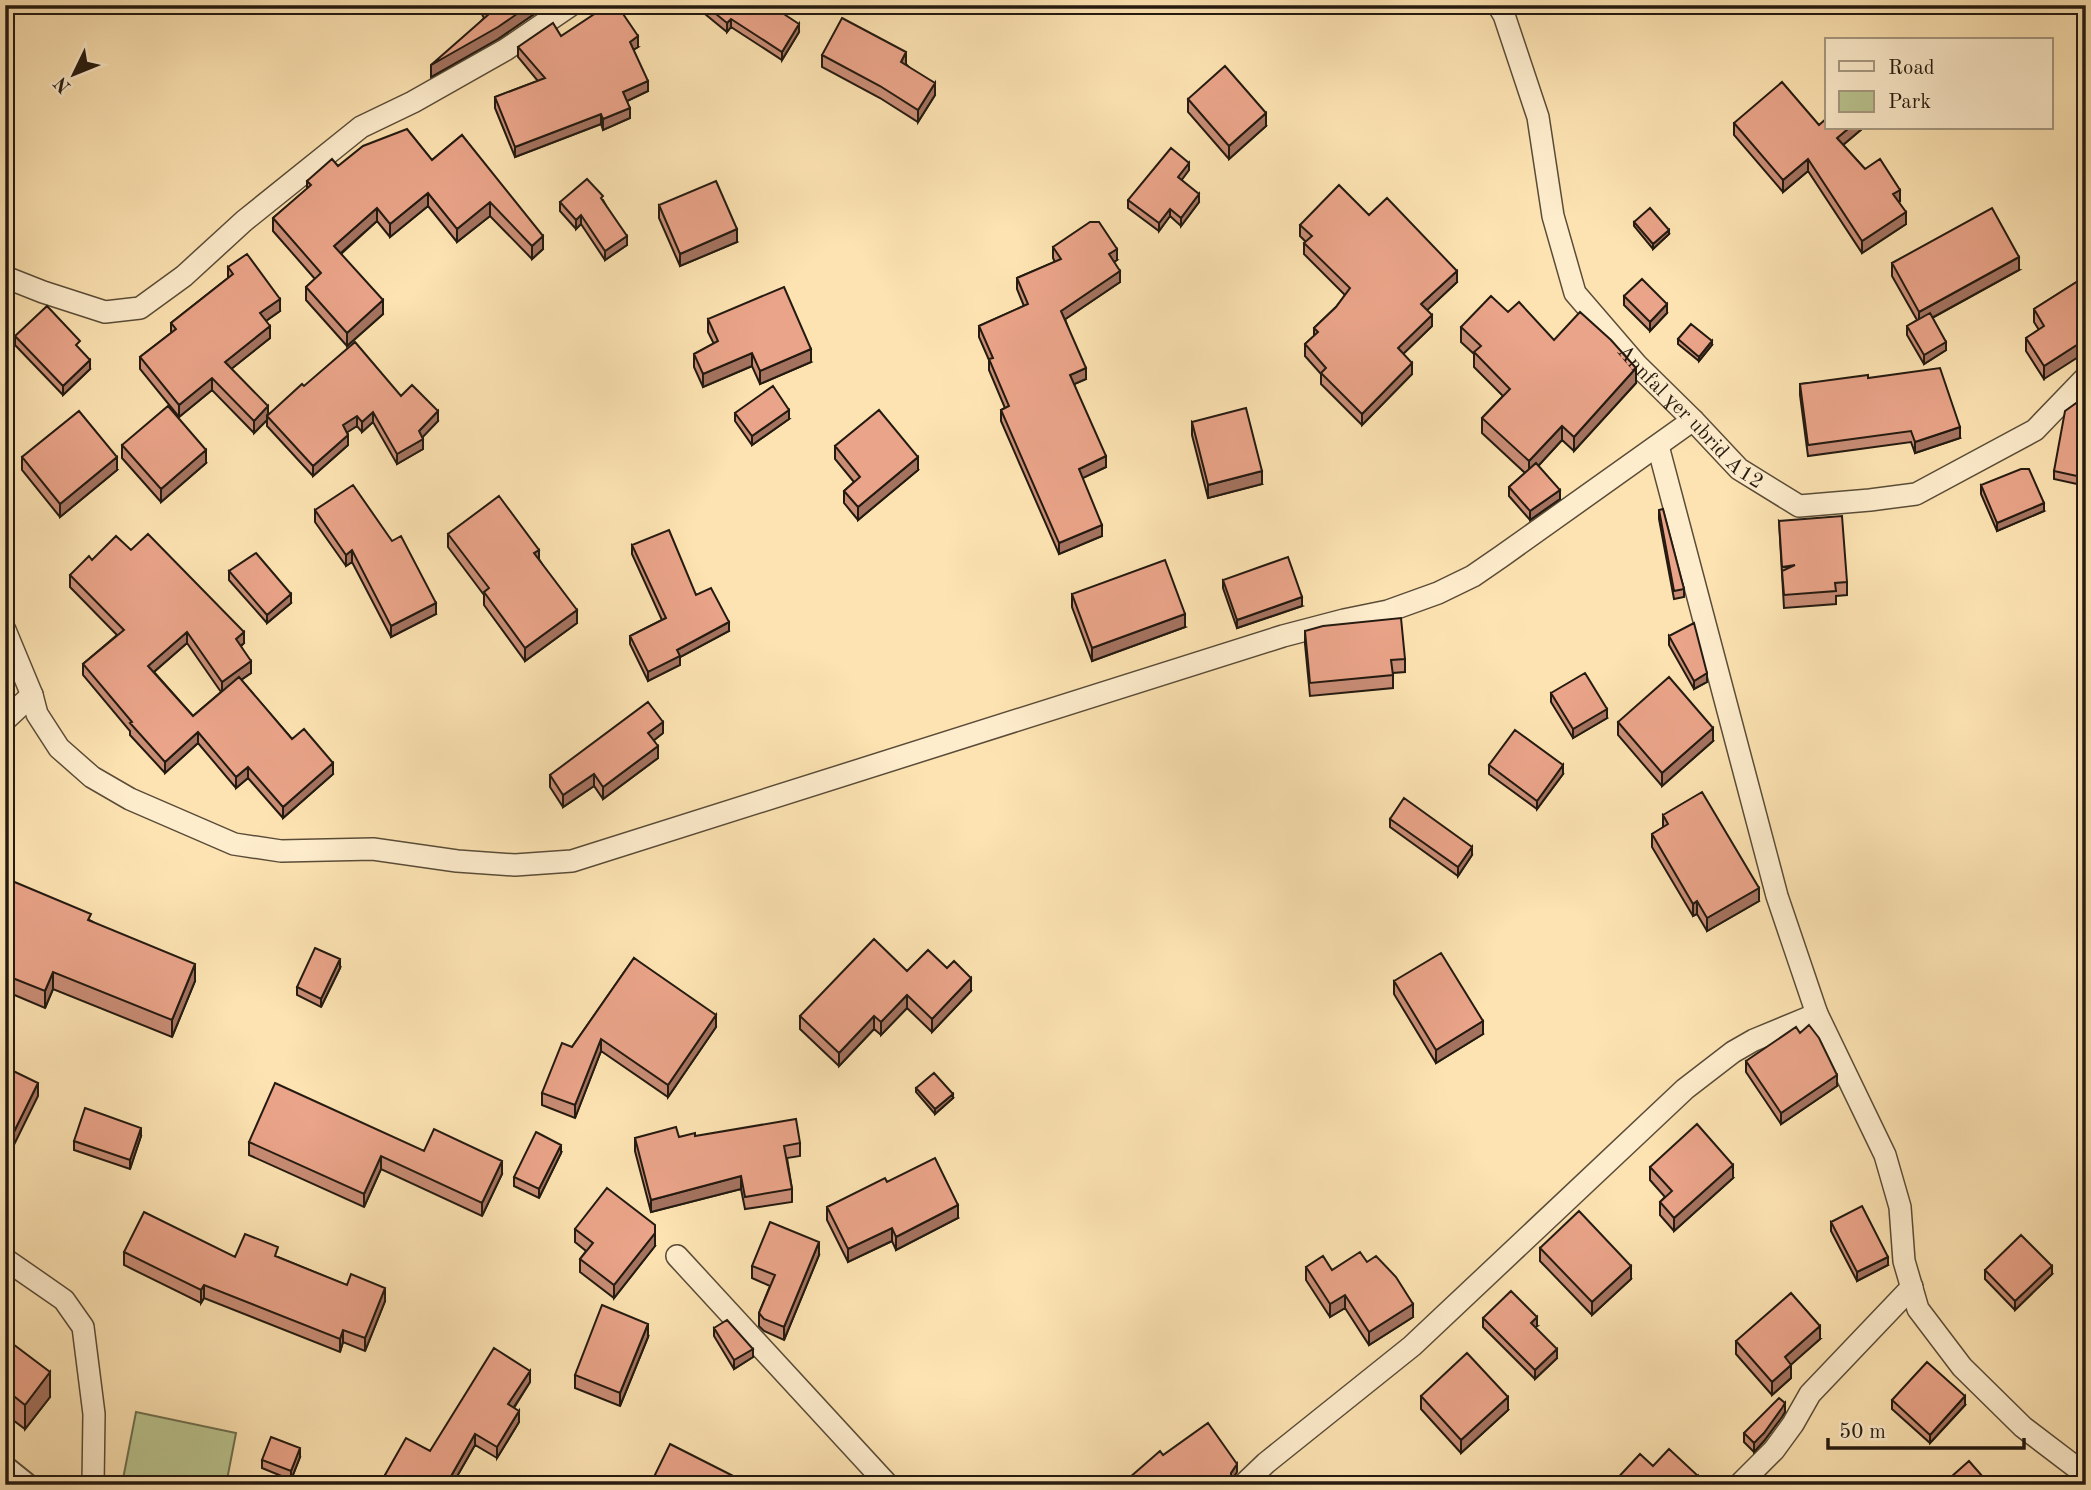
<svg xmlns="http://www.w3.org/2000/svg" width="2091" height="1490" font-family="'Old Standard TT',serif">
<style>
.green{fill:#bac590;stroke:#6f7050;stroke-width:2}
.lines{fill:none;stroke-linecap:round;stroke-linejoin:round}
.service-casing{stroke:#5a4c38;stroke-width:14}
.minor-casing{stroke:#5a4c38;stroke-width:24}
.service{stroke:#feedcd;stroke-width:10}
.minor{stroke:#feedcd;stroke-width:21}
.wall{fill:#c98d76;stroke:#241a10;stroke-width:2;fill-rule:evenodd}
.shaded-wall{fill:#a47360;stroke:#241a10;stroke-width:2}
.building{fill:#eaa489;stroke:#241a10;stroke-width:2}
.labels{text-anchor:middle;stroke-width:5;stroke-linejoin:round;paint-order:stroke}
.street-label{font-size:21px;fill:#241a10;stroke:#feedcd}
</style>
<rect width="100%" height="100%" fill="#fde3b2"/>
<filter id="stains"><feTurbulence type="fractalNoise" baseFrequency=".00286" numOctaves="4"/><feColorMatrix values="0 0 0 0 .2 0 0 0 0 .09 0 0 0 0 .02 0 0 0 .5 -.17"/></filter>
<radialGradient id="worn" r=".72"><stop offset=".6" stop-color="#630" stop-opacity="0"/><stop offset="1" stop-color="#630" stop-opacity=".3"/></radialGradient>
<path class="green" d="M136,1412L236,1433L226,1485H149L123,1479Z"/>
<g class="lines">
<g class="service-casing">
<path id="service" d="M5,1460L36,1485"/>
</g>
<g class="minor-casing">
<g id="minor">
<path id="s1" d="M1498,5L1504,15L1538,117L1553,216L1575,293L1637,365L1693,420L1739,469L1799,506L1870,500L1916,494L2035,430L2086,377"/>
<path d="M5,277L43,292L105,312L140,308L184,276L244,221L361,127L413,102L505,50L571,5"/>
<path d="M1658,446L1777,896L1817,1014L1885,1155L1900,1207L1904,1261L1918,1309L1962,1367L2023,1427L2086,1475"/>
<path d="M5,630L32,695L37,714L59,748L92,777L130,799L234,844L281,851L373,849L457,861L515,865L572,861L1283,636L1344,620L1388,611L1438,593L1473,576L1502,556L1693,420"/>
<path d="M5,720L32,695"/>
<path d="M677,1256L888,1485"/>
<path d="M5,1259L64,1300L83,1327L94,1414L93,1485"/>
<path d="M1243,1485L1266,1463L1412,1346L1685,1089L1733,1052L1754,1040L1817,1014"/>
<path d="M1739,1485L1774,1450L1793,1424L1810,1394L1912,1287"/>
</g>
</g>
<use href="#service" class="service"/>
<use href="#minor" class="minor"/>
</g>
<path class="wall" d="M477,5H540V10L498,39L431,77L484,18Z
M694,5H770L799,32L782,60L731,27L727,32Z
M561,36L638,47L633,50L648,91L627,101L630,118L603,130L601,124L515,157L495,108V97L538,81L518,57V47Z
M822,55L906,64L935,95L918,122L880,98L822,67Z
M1188,99L1266,126L1229,159L1188,112Z
M1734,123L1819,125L1863,128L1843,145L1865,169L1900,201L1899,202L1906,224L1862,253L1808,171L1783,192L1734,135Z
M462,135L543,249L532,259L490,216L457,242L428,206L390,237L377,221L341,254L383,314L347,346L306,300V287L315,279L273,231V218L307,189V181L338,166L432,160Z
M1189,170L1181,180L1199,202L1181,226L1170,216L1159,231L1128,208V200Z
M603,200L627,245L605,260L581,224L576,229L560,211V202Z
M659,205L737,242L680,266L659,218Z
M1369,215L1457,282L1427,310L1432,326L1403,354L1412,374L1362,425L1321,384V374L1305,356V344L1314,336V328L1336,307L1345,295L1304,254V243L1306,242L1300,236V225Z
M1634,222L1669,234L1653,249L1634,226Z
M1053,247L1117,260L1114,262L1120,282L1065,319L1086,379L1074,384L1106,467L1082,478L1102,536L1059,554L1001,421V410L1005,408L989,370V360L979,337V326L1024,306L1017,289V278L1055,262L1053,258Z
M1892,263L2019,270L1932,318L1946,350L1924,364L1907,335V326L1917,320L1892,276Z
M228,267L280,311L266,321L270,338L231,369L268,415L304,386L401,396L438,421L422,437L423,449L397,464L373,422L362,432L357,426L347,432L348,445L313,476L267,426V420L254,433L212,390L179,417L140,369V357L171,333V323L228,278Z
M2086,276L2044,379L2026,351V338L2039,330L2034,322V309Z
M1624,296L1667,313L1650,331L1624,305Z
M1508,312L1554,340L1636,383L1574,451L1562,440L1538,466L1560,499L1530,520L1509,496V487L1525,473L1482,433V418L1503,396L1474,367V354L1461,342V327Z
M708,319L811,362L760,384L752,366L703,387L694,367V354L714,344L708,332Z
M15,336L90,369L63,395L15,345Z
M1678,339L1712,345L1699,361L1678,344Z
M1868,378L1960,438L1915,453L1911,442L1808,456L1800,395V384Z
M2086,396V486L2054,479V471Z
M735,413L789,419L752,445L735,421Z
M1192,422L1262,484L1208,498L1192,435Z
M122,445L206,463L161,502L122,458Z
M835,446L918,470L858,520L844,503V491L854,482L835,459Z
M22,457L117,470L60,517L22,470Z
M1981,485L2044,511L1997,531L1981,494Z
M315,510L436,614L391,637L352,562L346,566L315,522Z
M1659,510L1684,589V597L1674,599L1659,519Z
M1779,521L1847,582V595L1836,596V604L1784,608Z
M448,534L539,559L577,623L525,661L484,605V595L448,547Z
M632,545L696,595L729,631L680,657V665L648,681L630,644V636L662,620L632,554Z
M131,550L244,643L241,646L251,673L241,680L292,739L333,774L283,818L248,778L236,788L198,743L165,773L130,735V731L83,675V664L117,635L70,587V575L92,560ZM187,643L221,692L193,716L154,672Z
M229,571L291,603L267,623L229,580Z
M1223,580L1302,606L1237,628L1223,588Z
M1072,594L1185,627L1092,661L1072,607Z
M1305,631L1405,659V672L1393,673V688L1310,696L1305,644Z
M1669,636L1707,682L1694,689L1669,645Z
M1551,693L1607,718L1573,738L1551,702Z
M1618,722L1713,741L1662,786L1618,735Z
M663,733L654,740L658,758L603,799L594,786L563,807L550,787V775Z
M1489,765L1563,774L1537,809L1489,774Z
M1663,815L1759,901L1707,931L1697,914L1693,916L1652,847V834L1663,828Z
M1390,819L1472,855L1458,876L1390,827Z
M5,878L91,921L195,981L172,1037L53,989L45,1008L5,991Z
M634,958L716,1027L668,1097L601,1051L575,1118L542,1105V1093L572,1047Z
M340,968L321,1007L297,995V987Z
M907,971L971,991L932,1032L907,1008L881,1035L874,1029L839,1066L800,1029V1016Z
M1394,981L1483,1034L1436,1063L1394,994Z
M1746,1061L1837,1086L1781,1124L1746,1072Z
M916,1088L953,1098L935,1114L916,1092Z
M141,1136L130,1169L74,1150V1141Z
M695,1136L800,1143V1156L787,1158L792,1189V1202L745,1209L741,1189L651,1212L635,1151V1138L679,1137Z
M249,1142L424,1151L502,1174L482,1216L381,1169L364,1207L249,1155Z
M561,1153L539,1198L514,1186V1177Z
M1650,1167L1733,1178L1674,1231L1660,1215V1202L1665,1197L1650,1180Z
M887,1182L958,1218L896,1250L892,1241L848,1262L827,1220V1207Z
M1831,1222L1888,1265L1857,1281L1831,1231Z
M575,1229L655,1246L614,1298L580,1272V1259L586,1251L575,1242Z
M1540,1248L1631,1279L1592,1315L1540,1261Z
M124,1252L235,1257H278L385,1301L365,1351L343,1342L340,1352L204,1298L201,1303L124,1265Z
M819,1255L784,1340L764,1331L759,1326V1313L770,1286L752,1278V1266Z
M1367,1262L1413,1317L1369,1345L1345,1308L1330,1317L1306,1280V1267L1332,1270Z
M1985,1270L2052,1274L2015,1310L1985,1279Z
M1483,1318L1537,1326L1535,1327L1557,1358L1535,1379L1483,1327Z
M714,1328L753,1357L734,1369L714,1336Z
M648,1337L620,1406L575,1388V1375Z
M5,1338L50,1397L25,1429L5,1414Z
M1820,1339L1791,1364V1378L1772,1395L1736,1354V1341Z
M530,1382L514,1408L519,1422L497,1458L475,1445L452,1485H385V1475L430,1451Z
M1421,1396L1508,1410L1461,1453L1421,1409Z
M1892,1400L1965,1405L1930,1443L1892,1409Z
M1785,1412L1764,1441L1754,1452L1744,1442V1433Z
M300,1457L291,1480L262,1468V1460Z"/>
<path class="shaded-wall" d="M530,5H540V10L498,39L431,77V65Z
M731,19V27L727,32V23Z
M799,24V32L782,60V52Z
M638,36V47L630,52V42Z
M906,52V64L901,74V62Z
M648,81V91L623,103V92Z
M935,83V95L918,122V110Z
M630,108V118L603,130V119Z
M1266,113V126L1229,159V146Z
M601,114V124L515,157V147Z
M1849,128H1863L1837,150V138Z
M1808,159V171L1783,192V180Z
M1189,163V170L1178,185V177Z
M1900,190V201L1893,206V194Z
M428,193V206L390,237V224Z
M1199,194V202L1181,226V218Z
M490,202V216L457,242V229Z
M377,208V221L334,259V246Z
M1170,209V216L1159,231V223Z
M1906,212V224L1862,253V241Z
M581,215V224L576,229V220Z
M737,229V242L680,266V254Z
M1669,230V234L1653,249V244Z
M543,236V249L532,259V246Z
M627,236V245L605,260V251Z
M1117,249V260L1109,265V254Z
M2019,257V270L1919,325V312Z
M1120,271V282L1061,322V311Z
M1457,271V282L1421,316V304Z
M280,299V311L260,325V313Z
M383,300V314L347,346V333Z
M1667,304V313L1650,331V322Z
M1432,315V326L1398,359V348Z
M270,326V338L225,374V362Z
M2086,339V352L2044,379V366Z
M1712,341V345L1699,361V357Z
M1946,342V350L1924,364V355Z
M811,349V362L760,384V371Z
M752,353V366L703,387V374Z
M90,360V369L63,395V386Z
M1412,363V374L1362,425V414Z
M1086,368V379L1070,386V375Z
M1636,368V383L1574,451V437Z
M212,378V390L179,417V405Z
M268,406V417L267,416V420L254,433V421Z
M789,410V419L752,445V436Z
M438,411V421L419,441V431Z
M373,412V422L362,432V422Z
M357,416V426L343,435V425Z
M1562,426V440L1529,476V461Z
M1960,427V438L1915,453V442Z
M348,435V445L313,476V466Z
M423,439V449L397,464V454Z
M206,450V463L161,502V489Z
M1106,456V467L1079,480V469Z
M117,457V470L60,517V504Z
M918,457V470L858,520V507Z
M1262,471V484L1208,498V485Z
M1560,490V499L1530,520V511Z
M2044,503V511L1997,531V523Z
M1102,525V536L1059,554V543Z
M352,550V562L346,566V555Z
M539,550V563L534,553Z
M291,594V603L267,623V615Z
M1302,597V606L1237,628V620Z
M436,603V614L391,637V626Z
M577,610V623L525,661V648Z
M1185,614V627L1092,661V648Z
M729,622V631L680,657V665L648,681V672L677,650Z
M187,632V643L148,677V666Z
M244,632V643L236,650V639Z
M251,661V673L222,693V682Z
M1707,673V682L1694,689V681Z
M1607,709V718L1573,738V729Z
M663,722V733L648,745V733Z
M1713,728V741L1662,786V773Z
M198,732V743L165,773V762Z
M658,746V758L603,799V787Z
M333,763V774L283,818V807Z
M1563,765V774L1537,809V801Z
M248,767V778L236,788V777Z
M594,774V786L563,807V795Z
M1472,847V855L1458,876V867Z
M1759,888V901L1707,931V918Z
M1697,901V914L1693,916V904Z
M340,959V968L321,1007V999Z
M195,964V981L172,1037V1020Z
M53,972V989L45,1008V991Z
M971,978V991L932,1032V1019Z
M907,995V1008L881,1035V1022Z
M716,1015V1027L668,1097V1085Z
M874,1016V1029L839,1066V1053Z
M1483,1021V1034L1436,1063V1050Z
M601,1039V1051L575,1118V1105Z
M1837,1075V1086L1781,1124V1113Z
M38,1083V1096L5,1163V1150Z
M953,1094V1098L935,1114V1109Z
M141,1128V1136L130,1169V1160Z
M561,1145V1153L539,1198V1189Z
M381,1156V1169L364,1207V1194Z
M502,1161V1174L482,1216V1203Z
M1733,1165V1178L1674,1231V1218Z
M741,1176V1189L651,1212V1200Z
M958,1205V1218L896,1250V1237Z
M892,1228V1241L848,1262V1249Z
M655,1233V1246L614,1298V1285Z
M819,1242V1255L784,1340V1327Z
M1888,1257V1265L1857,1281V1272Z
M1631,1266V1279L1592,1315V1302Z
M2052,1266V1274L2015,1310V1301Z
M204,1285V1298L201,1303V1290Z
M385,1288V1301L365,1351V1338Z
M1345,1295V1308L1330,1317V1304Z
M1413,1304V1317L1369,1345V1332Z
M1537,1317V1326L1531,1331V1323Z
M648,1324V1337L620,1406V1393Z
M1820,1326V1339L1785,1370V1357Z
M343,1330V1342L340,1352V1339Z
M753,1349V1357L734,1369V1360Z
M1557,1349V1358L1535,1379V1370Z
M1791,1365V1378L1772,1395V1382Z
M530,1371V1382L508,1416V1404Z
M50,1372V1397L25,1429V1405Z
M1965,1396V1405L1930,1443V1435Z
M1508,1397V1410L1461,1453V1440Z
M1785,1403V1412L1782,1417L1764,1441L1754,1452V1443Z
M519,1411V1422L497,1458V1447Z
M475,1434V1445L452,1485H446Z
M300,1448V1457L291,1480V1471Z
M1237,1464V1472L1231,1481V1473Z
M1698,1476V1485H1689Z"/>
<path class="building" d="M484,5H530L498,27L431,65L489,14Z
M608,5H617L638,36L630,42L648,81L623,92L630,108L603,119L601,114L515,147L495,97L545,78L518,47L553,23L561,36Z
M705,5H770L799,24L782,52L731,19L727,23Z
M842,18L906,52L901,62L935,83L918,110L880,86L822,55Z
M1225,66L1266,113L1229,146L1188,99Z
M1782,82L1819,125L1827,118V128H1849L1837,138L1865,169L1880,159L1900,190L1893,194L1906,212L1862,241L1808,159L1783,180L1734,123Z
M407,129L432,160L462,135L543,236L532,246L490,202L457,229L428,193L390,224L377,208L334,246L383,300L347,333L306,287L321,273L273,218L311,185L307,181L332,159L338,166L363,146Z
M1171,148L1189,163L1178,177L1199,194L1181,218L1170,209L1159,223L1128,200Z
M587,179L603,196L601,198L627,236L605,251L581,215L576,220L560,202Z
M716,181L737,229L680,254L659,205Z
M1339,185L1369,215L1387,198L1457,271L1421,304L1432,315L1398,348L1412,363L1362,414L1321,373L1326,368L1305,344L1318,332L1314,328L1336,307L1350,288L1304,243L1312,236L1300,225Z
M1650,208L1669,230L1653,244L1634,222Z
M1992,208L2019,257L1919,312L1892,263Z
M1090,222H1099L1117,249L1109,254L1120,271L1061,311L1086,368L1070,375L1106,456L1079,469L1102,525L1059,543L1001,410L1009,406L989,359L993,358L979,326L1028,304L1017,278L1061,259L1053,247Z
M247,254L280,299L260,313L270,326L225,362L268,406L254,421L212,378L179,405L140,357L176,329L171,323L233,274L228,267Z
M2086,276V339L2044,366L2026,338L2044,326L2034,309Z
M1642,279L1667,304L1650,322L1624,296Z
M784,287L811,349L760,371L752,353L703,374L694,354L718,341L708,319Z
M1491,296L1508,312L1519,302L1554,340L1580,312L1611,340L1636,368L1574,437L1562,426L1529,461L1482,418L1510,389L1474,352L1481,346L1461,327Z
M47,306L80,341L76,345L90,360L63,386L15,336Z
M1930,313L1946,342L1924,355L1907,326Z
M1691,324L1712,341L1699,357L1678,339Z
M355,342L401,396L412,385L438,411L419,431L423,439L397,454L373,412L362,422L357,416L343,425L348,435L313,466L267,416L302,384L304,386Z
M1940,368L1960,427L1915,442L1911,431L1808,445L1800,384L1868,375V378Z
M773,386L789,410L752,436L735,413Z
M2086,396V478L2054,471L2065,411Z
M168,406L206,450L161,489L122,445Z
M1246,408L1262,471L1208,485L1192,422Z
M879,410L918,457L858,507L844,491L860,477L835,446Z
M79,411L117,457L60,504L22,457Z
M1536,463L1560,490L1530,511L1509,487Z
M2021,469H2029L2044,503L1997,523L1981,485Z
M353,485L392,541L401,536L436,603L391,626L352,550L346,555L315,510Z
M499,496L539,550L534,553L577,610L525,648L484,592L489,588L448,534Z
M1663,509L1684,589L1674,591L1659,510Z
M1842,516L1847,582L1835,583L1836,591L1784,595L1782,571L1795,565L1782,567L1779,521Z
M669,530L696,595L711,588L729,622L677,650L680,656L648,672L630,636L666,618L632,545Z
M148,534L244,632L236,639L251,661L222,682L187,632L148,666L193,716L239,677L292,739L304,729L333,763L283,807L248,767L236,777L198,732L165,762L130,723L132,722L83,664L124,630L70,575L89,556L92,560L116,536L131,550Z
M256,553L291,594L267,615L229,571Z
M1288,557L1302,597L1237,620L1223,580Z
M1165,560L1185,614L1092,648L1072,594Z
M1401,618L1405,659L1391,660L1393,675L1310,683L1305,631L1323,626Z
M1694,623L1707,673L1694,681L1669,636Z
M1585,673L1607,709L1573,729L1551,693Z
M1669,677L1713,728L1662,773L1618,722Z
M648,702L663,722L648,733L658,746L603,787L594,774L563,795L550,775Z
M1515,730L1563,765L1537,801L1489,765Z
M1702,792L1759,888L1707,918L1697,901L1693,904L1652,834L1668,824L1663,815Z
M1404,798L1472,847L1458,867L1390,819Z
M5,878L91,914L88,920L195,964L172,1020L53,972L45,991L5,975Z
M874,939L907,971L928,950L947,968L954,961L971,978L932,1019L907,995L881,1022L874,1016L839,1053L800,1016Z
M315,948L340,959L321,999L297,987Z
M1441,953L1483,1021L1436,1050L1394,981Z
M634,958L716,1015L668,1085L601,1039L575,1105L542,1093L562,1043L572,1047Z
M1809,1025L1819,1038L1837,1075L1781,1113L1746,1061L1796,1027L1800,1033Z
M5,1067L38,1083L5,1150Z
M934,1073L953,1094L935,1109L916,1088Z
M275,1083L424,1151L434,1129L502,1161L482,1203L381,1156L364,1194L249,1142Z
M85,1108L141,1128L130,1160L74,1141Z
M796,1119L800,1143L784,1146L792,1189L745,1197L741,1176L651,1200L635,1138L676,1127L679,1137L695,1133V1136Z
M1697,1124L1733,1165L1674,1218L1660,1202L1672,1191L1650,1167Z
M536,1132L561,1145L539,1189L514,1177Z
M935,1158L958,1205L896,1237L892,1228L848,1249L827,1207L885,1178L887,1182Z
M607,1188L655,1225V1233L614,1285L580,1259L593,1243L575,1229Z
M1862,1206L1888,1257L1857,1272L1831,1222Z
M1579,1211L1631,1266L1592,1302L1540,1248Z
M144,1212L235,1257L245,1234L278,1247L275,1256L347,1285L351,1274L385,1288L365,1338L343,1330L340,1339L204,1285L201,1290L124,1252Z
M770,1222L819,1242L784,1327L764,1319L759,1313L775,1275L752,1266Z
M2021,1235L2052,1266L2015,1301L1985,1270Z
M1360,1252L1367,1262L1376,1256L1396,1277L1413,1304L1369,1332L1345,1295L1330,1304L1306,1267L1323,1256L1332,1270Z
M1511,1291L1537,1317L1531,1323L1557,1349L1535,1370L1483,1318Z
M1791,1293L1820,1326L1785,1357L1791,1365L1772,1382L1736,1341Z
M602,1305L648,1324L620,1393L575,1375Z
M727,1320L753,1349L734,1360L714,1328Z
M5,1338L50,1372L25,1405L5,1389Z
M494,1348L530,1371L508,1404L519,1411L497,1447L475,1434L446,1485H401L385,1475L406,1438L430,1451Z
M1467,1353L1508,1397L1461,1440L1421,1396Z
M1927,1362L1965,1396L1930,1435L1892,1400Z
M1779,1398L1785,1403L1782,1408L1764,1433L1754,1443L1744,1433Z
M1208,1423L1237,1464L1231,1473V1481L1226,1485H1121L1160,1451L1163,1455Z
M271,1437L300,1448L291,1471L262,1460Z
M670,1444L751,1485H650Z
M1669,1449L1698,1476L1689,1485H1615L1613,1483L1640,1454L1653,1466Z
M1969,1461L1990,1485H1942Z"/>
<g class="labels">
<g class="street-label">
<text dy="7" stroke="none"><textPath href="#s1" startOffset="469">Annfal ɣer ubrid A12</textPath></text>
</g>
</g>
<rect width="2091" height="1490" fill="none" stroke="#fde3b2" stroke-width="28"/>
<rect x="7" y="7" width="2077" height="1476" fill="none" stroke="#241a10" stroke-width="3.5"/>
<rect x="14" y="14" width="2063" height="1462" fill="none" stroke="#241a10" stroke-width="2"/>
<rect x="1825" y="38" width="228" height="91" fill="#feedcd" stroke="#a79981" stroke-width="2"/>
<rect x="1839" y="61" width="35" height="10" fill="#feedcd" stroke="#a79981" stroke-width="2"/>
<text x="1888" y="74" font-size="21" fill="#241a10">Road</text>
<rect x="1839" y="91" width="35" height="21" fill="#bac590" stroke="#a79981" stroke-width="2"/>
<text x="1888" y="108" font-size="21" fill="#241a10">Park</text>
<g transform="translate(74 74) rotate(227)" stroke="#feedcd" stroke-width="5" paint-order="stroke">
<path d="M0-5L12 26L0 18L-12 26Z" fill="#241a10"/>
<text y="-10" font-size="19" font-weight="bold" text-anchor="middle" fill="#241a10">N</text>
</g>
<path d="M1828 1438v10h196v-10" fill="none" stroke="#241a10" stroke-width="3.5"/>
<text x="1839" y="1438" font-size="21" fill="#241a10" stroke="#feedcd" stroke-width="5" paint-order="stroke">50 m</text>
<rect width="100%" height="100%" filter="url(#stains)"/>
<rect width="100%" height="100%" fill="url(#worn)"/>
</svg>
